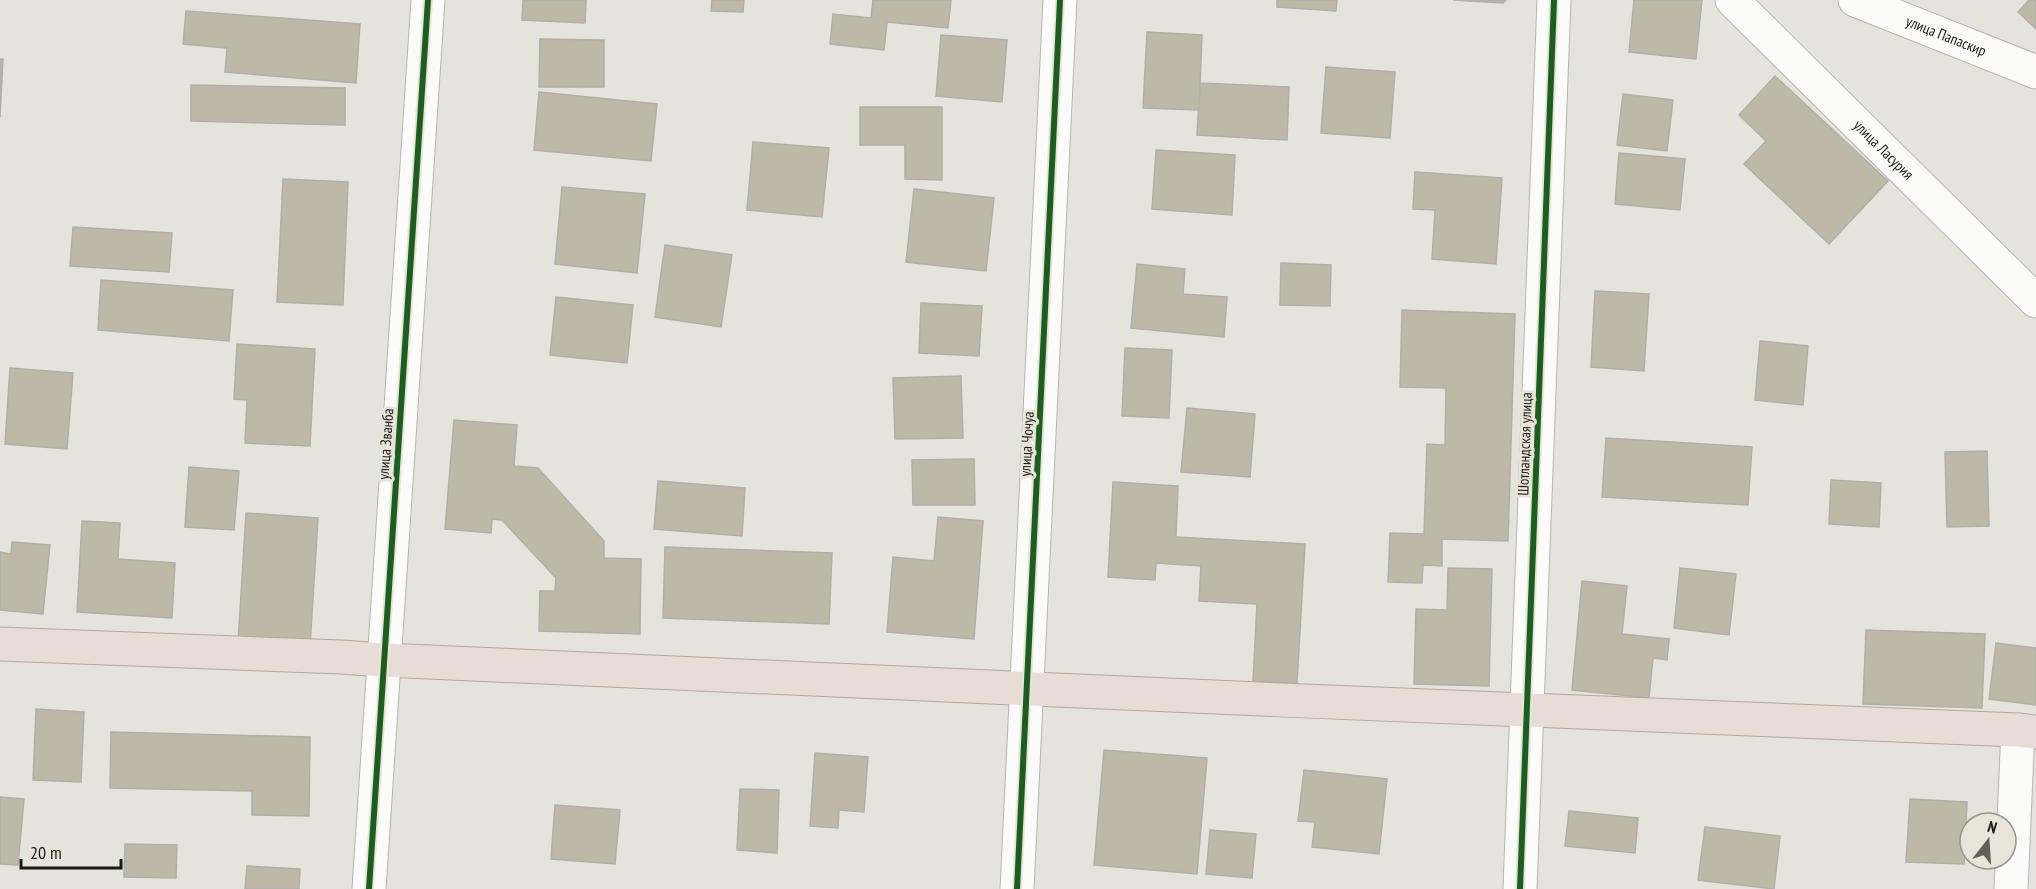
<svg xmlns="http://www.w3.org/2000/svg" width="2036" height="889" font-family="'PT Sans Narrow',sans-serif">
<style>
.building{fill:#beb9a7;stroke:#b0afa9;stroke-width:1.5}
.lines{fill:none;stroke-linecap:round;stroke-linejoin:round}
.street-casing{stroke:#b6b5b1;stroke-width:35}
.highway-casing{stroke:#b1a79d;stroke-width:35}
.street{stroke:#fbfbfa;stroke-width:33}
.highway{stroke:#e7ddd6;stroke-width:33}
.cycleway-casing{stroke:#e8e4d9;stroke-width:10}
.cycleway{stroke:#1b5e20;stroke-width:6}
.labels{text-anchor:middle;stroke-width:6;stroke-linejoin:round;paint-order:stroke}
.street-label{font-size:15px;fill:#1b1915;stroke:#e8e4d9}
</style>
<rect width="100%" height="100%" fill="#e4e3dc"/>
<path class="building" d="M523,0H586L585,23L522,20Z
M712,0H744L743,12L711,11Z
M873,0H951L948,28L887,22L884,50L830,44L833,14L871,18Z
M1277,0H1337L1336,11L1277,7Z
M1453,0H1506L1503,3Z
M1634,0H1702L1696,59L1629,52Z
M2029,0H2036V29L2018,12Z
M186,11L360,24L356,83L225,72L227,48L183,44Z
M1147,32L1202,35L1199,110L1143,108Z
M941,35L1007,40L1002,102L936,96Z
M540,39L604,40V87H539Z
M0,59H3L0,117Z
M1326,67L1395,72L1390,138L1321,133Z
M1775,76L1888,181L1829,244L1744,164L1766,141L1739,115Z
M1200,83L1289,87L1287,140L1197,135Z
M191,85L345,88V125L191,121Z
M539,92L657,104L651,161L534,150Z
M1623,94L1673,100L1667,151L1617,145Z
M860,107H942V180L905,179V145H860Z
M753,142L829,148L822,217L747,210Z
M1156,150L1235,155L1232,215L1152,209Z
M1619,153L1685,159L1680,210L1615,204Z
M1415,172L1502,178L1496,264L1432,259L1435,210L1413,209Z
M283,179L348,182L343,305L277,302Z
M562,187L645,194L637,273L555,264Z
M914,189L994,198L986,271L906,262Z
M73,227L172,233L169,272L70,266Z
M665,245L732,255L721,327L655,317Z
M1281,263L1331,265L1330,306L1280,305Z
M1137,264L1185,269L1183,294L1227,297L1224,337L1131,328Z
M101,280L233,290L229,341L98,330Z
M1595,291L1649,294L1644,371L1591,367Z
M556,297L633,305L627,363L550,355Z
M921,303L982,306L979,356L919,353Z
M1402,310L1515,314L1508,541L1442,539V566L1423,565L1422,583L1388,582L1390,533L1424,534L1427,444L1445,445L1446,388L1400,387Z
M1760,341L1808,346L1803,405L1755,400Z
M237,344L315,349L310,446L245,443L247,400L234,399Z
M1125,348L1172,350L1169,418L1122,416Z
M10,368L73,373L67,449L5,444Z
M961,376L963,438L895,439L893,378Z
M1187,408L1255,414L1250,477L1181,472Z
M454,420L517,425L514,466L538,468L604,541V558L641,559L640,634L539,631L540,591H555L556,578L502,520L492,519L491,533L445,529Z
M1606,438L1752,447L1748,505L1602,497Z
M1987,451L1989,526L1947,527L1945,452Z
M974,459L975,505H913L912,460Z
M189,467L239,471L234,530L185,527Z
M1831,480L1881,483L1879,527L1829,524Z
M658,481L745,488L742,536L654,529Z
M1113,482L1178,486L1176,537L1305,544L1297,683L1253,681L1257,604L1199,601L1201,566L1156,563L1155,580L1108,577Z
M246,513L318,518L310,647L238,643Z
M938,517L983,521L974,639L887,632L893,557L934,561Z
M82,521L120,523L118,559L175,563L172,618L77,612Z
M12,542L50,545L43,614L0,610V552L11,554Z
M665,547L832,553L829,624L663,618Z
M1448,568L1492,569L1489,686L1414,684L1416,609L1447,610Z
M1680,568L1736,574L1729,635L1674,628Z
M1582,581L1627,586L1622,634L1669,639L1667,660L1653,658L1649,698L1572,690Z
M1866,630L1985,634L1982,708L1863,704Z
M1996,643L2036,648V705L1989,699Z
M36,709L84,712L81,782L33,780Z
M111,732L310,737L309,816L252,815V791L110,788Z
M1104,750L1207,758L1197,874L1094,865Z
M815,753L868,757L864,812L839,810L838,828L810,826Z
M1304,770L1387,779L1379,854L1312,847L1315,822L1298,821Z
M740,789L779,790L777,853L737,850Z
M0,797L24,799L18,865L0,864Z
M1910,799L1967,802L1964,864L1906,862Z
M555,805L620,810L615,864L551,859Z
M1569,811L1638,818L1635,853L1565,846Z
M1705,827L1780,836L1774,889L1698,880Z
M1210,830L1256,834L1252,878L1206,874Z
M125,844L177,845L176,878L124,877Z
M247,866L300,869L299,889H245Z"/>
<g class="lines">
<g class="street-casing">
<g id="street">
<path id="s1" d="M1732,0L2036,301"/>
<path id="s2" d="M1855,0L2036,72"/>
<path d="M369,889L428,0"/>
<path d="M1017,889L1060,0"/>
<path d="M1520,889L1554,0"/>
<path d="M2011,889L2018,730"/>
</g>
</g>
<g class="highway-casing">
<path id="highway" d="M0,644L341,657L384,660C929,685 1473,709 2018,730L2036,732"/>
</g>
<use href="#street" class="street"/>
<use href="#highway" class="highway"/>
<g class="cycleway-casing">
<path id="cycleway" d="M369,889L428,0
M1017,889L1060,0
M1520,889L1554,0"/>
</g>
<use href="#cycleway" class="cycleway"/>
</g>
<g class="labels">
<g class="street-label">
<text dy="5" stroke="none"><textPath href="#s2" startOffset="98">улица Папаскир</textPath></text>
<text dy="5" stroke="none"><textPath href="#s1" startOffset="213">улица Ласурия</textPath></text>
<text transform="translate(386 444) rotate(-86)" y="5">улица Званба</text>
<text transform="translate(1027 444) rotate(-87)" y="5">улица Чочуа</text>
<text transform="translate(1525 444) rotate(-88)" y="5">Шотландская улица</text>
</g>
</g>
<g transform="translate(1988 841) rotate(17)"><circle r="28" fill="#e8e4d9" stroke="#96938b" stroke-width="1.5"/>
<path d="M0-4.5L10 22L0 15L-10 22Z" fill="#61605b"/>
<text y="-9" font-size="16" font-weight="bold" text-anchor="middle" fill="#1b1915">N</text>
</g>
<path d="M21 859v9h100v-9" fill="none" stroke="#1b1915" stroke-width="3"/>
<text x="30" y="859" font-size="18" fill="#1b1915" stroke="#e8e4d9" stroke-width="4.5" paint-order="stroke">20 m</text>
</svg>
